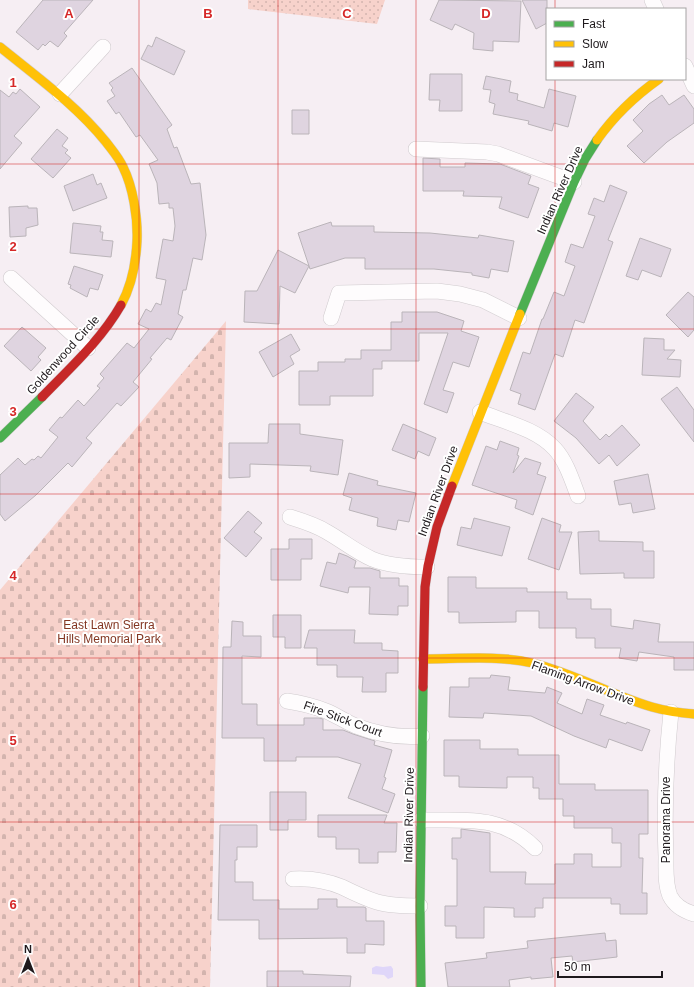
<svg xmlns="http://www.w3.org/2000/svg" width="694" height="987" font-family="Arial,sans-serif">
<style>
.cemetery{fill:url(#cemetery-stones)}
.park{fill:url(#park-dots)}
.water{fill:#dfd6f9}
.building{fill:#dfd4e0;stroke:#bab4b9}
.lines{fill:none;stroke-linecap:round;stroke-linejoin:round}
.street-casing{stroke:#d0cbce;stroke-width:16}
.fast-casing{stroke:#d0cbce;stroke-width:10}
.slow-casing{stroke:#d0cbce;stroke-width:10}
.jam-casing{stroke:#d0cbce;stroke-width:10}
.street{stroke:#fefcfd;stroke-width:15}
.fast{stroke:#4caf50;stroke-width:9}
.slow{stroke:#ffc107;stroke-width:9}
.jam{stroke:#c62828;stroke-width:9}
.grid{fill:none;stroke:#d62828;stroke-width:1;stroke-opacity:0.55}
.labels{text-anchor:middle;stroke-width:4;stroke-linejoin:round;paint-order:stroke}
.street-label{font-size:12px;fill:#1e191c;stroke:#fff}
.park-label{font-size:12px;fill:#833622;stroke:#fff}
.grid-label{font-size:13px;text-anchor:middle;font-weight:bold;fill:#d62828;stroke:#fff;stroke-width:4;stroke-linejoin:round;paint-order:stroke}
</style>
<defs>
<pattern id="cemetery-stones" width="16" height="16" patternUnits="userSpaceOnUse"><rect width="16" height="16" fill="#f7d2cb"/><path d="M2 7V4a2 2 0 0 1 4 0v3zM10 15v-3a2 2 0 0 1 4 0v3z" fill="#d3b4ae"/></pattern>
<pattern id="park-dots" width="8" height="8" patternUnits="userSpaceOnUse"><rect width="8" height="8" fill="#f7d2cb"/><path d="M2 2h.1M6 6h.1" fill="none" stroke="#d3b4ae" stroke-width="1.8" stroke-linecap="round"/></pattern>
</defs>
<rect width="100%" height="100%" fill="#f6eef3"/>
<path class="cemetery" d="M226,321L210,987H0V590Z"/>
<path class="park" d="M248,0H385L377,24L248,9Z"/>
<path class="water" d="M376,966L383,967L391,966L393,969V977L388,979L384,975L372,974V968Z"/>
<path class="building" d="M43,0H93L64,33L67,36L58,47L50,41L45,46L43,44L38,50L16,32Z
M439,0L521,1L519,42L493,41V51L473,49L474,33L455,24L452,30L430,20Z
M522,0H547V23L536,29Z
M156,37L185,51L174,75L141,59L148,45L152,47Z
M132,68L172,125L167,129L174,148L177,147L191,184L200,183L206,235L202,260L193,258L186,290H183L178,314L183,317L171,340L167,338L150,358L152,359L133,382L139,387L121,406L117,403L86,438L92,443L72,467L68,463L36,495L5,521L0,514V475L18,458L25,465L32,459L34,460L38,456L41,458L58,437L49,430L60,417L62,418L78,400L84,406L100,388L97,386L104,378L100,374L127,343L134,348L149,329L138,324L146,309L151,312L156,303L161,305L166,280L156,278L163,239L173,241L175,226L173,208H169V203L159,204L157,183L149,164L158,160L140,135L136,137L119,112L116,114L107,101L115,96L111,90L113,88L109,83Z
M430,74H462V111H439L440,100H429Z
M486,76L511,81L509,92L518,94L517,100L544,108L549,89L576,96L568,127L554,123L552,131L528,124L529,121L493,114L495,104L489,102L491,90L483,89Z
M20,89L40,107L14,136L22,143L0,169V90L9,97L13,92L16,94Z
M662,95L669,105L684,95L694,109V123L667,142L644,163L627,146L643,131L633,120L649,104Z
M292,110H309V134H292Z
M57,129L68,138L62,146L68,150L65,153L71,158L53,178L31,159Z
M423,158L440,159V167H465V163L500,164L531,176L528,184L539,188L528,218L499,208L502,197L463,196L464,191H423Z
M93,174L97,185L101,183L107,198L73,211L64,186Z
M610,185L627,192L608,240L613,242L584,323L575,320L563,357L555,354L535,410L518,404L521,394L510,390L523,352L530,354L542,319H543L554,292L564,296L575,266L565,262L571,244L583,248L595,216L588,214L594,198L604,202Z
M28,206V208H37L38,225L26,228V236L10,237L9,207Z
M331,222L332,226H374V232L430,233L478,238L479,235L514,241L508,272L491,269L489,278L472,275V273L434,269H365V258H345L310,269L298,233Z
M73,223L101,226L100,232H103L102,240L113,241L111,257L70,253Z
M640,238L671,249L661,277L642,270L638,280L626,276Z
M278,250L309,266L295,293L280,286L279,324L244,322L245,291H257Z
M74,266L103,275L98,290L90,288L87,297L70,288L71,285L68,284Z
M688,292L694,297V330L688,337L666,315Z
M402,312H437L464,321L461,331L479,337L469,367L453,362L443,390L454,393L447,413L424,404L448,333H419V361H382V369H373V396H330V405H299V371H318V362H345V359H361V350H391V322H402Z
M22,327L46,348L38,357L41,360L31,371L4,346Z
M291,334L300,350L290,356L294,364L273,377L259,352Z
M644,338L664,339V350H675L667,359L681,360L680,377L642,375Z
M677,387L694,410V442L661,399Z
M576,393L594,407L583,421L600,440L606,434L609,437L622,425L640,445L617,466L609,455L599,464L576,438L554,421Z
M269,424H300V434L343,440L338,475L310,471L311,466L250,464V477L229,478V443H268Z
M403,424L436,438L429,456L418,451L415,459L392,450Z
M500,441L519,448L517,455L519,456L513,473L525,458L541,463L537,474L546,477L533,515L515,508L517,500L472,485L486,446L497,450Z
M349,473L378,481L377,485L416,493L409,522L398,520L396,530L377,526L378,518L349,510L352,498L343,495Z
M648,474L655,509L633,513L631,503L619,505L614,481Z
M248,511L262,523L254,532L262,538L246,557L224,538Z
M474,518L510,527L502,556L457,545L461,527L471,529Z
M542,518L561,525L559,532H572L559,570L528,559Z
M599,531V541L643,542V551H654V578H624V573L580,574L578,532Z
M289,539H312V559H301V580H271V549H289Z
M339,553L347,556L356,561L354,568H370L380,571V578H399V586H408V606H398V615L369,614L370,587H349L348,593L320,586L327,562L336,564Z
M448,577H476V588H527V592H567V599H591V609H611V626L633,629L634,620L660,624L658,642H694V670H674V657L639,652L637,661L619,658L621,648H595V638H576V628H539V611H516V622L459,623V612H448Z
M273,615H301V648H285V637H273Z
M232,621L243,622V636H261V657L242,656V704H257V725H304V718H319L323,719V730H343L353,734L375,741L374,745L392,750L384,777L386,778L382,789L395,794L388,813L348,798L361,764L338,757H296V761H264V738H222L223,647H231Z
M309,630H355L354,643H382V650L398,651V673H386V692H362L363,677H337V665H317V648H304Z
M491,675L510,677L508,690L545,693L547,687L562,693L557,703L582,714L587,699L604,705L600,715L626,724L627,722L650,730L642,751L609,739L606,748L574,736L531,716L484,713L483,718L449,717L450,687H469V678H490Z
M444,740H480V749H518V755H559V784H595V790H648V834H639V858H643L642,893H647V914H620V904H611V898H543V908H535V917H514V908L484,907V938H456V926H445V906H457V859H452V838H461V829L490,833V872H526L525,884H555V864H574V854H592V867H621V843H612V828H574V816H563V799H539V788H533V777H507V788L459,787V776H444Z
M270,792H306V820H288V830H270Z
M318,815H387L384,823H397L396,852H378V863H359V849H336V837H318Z
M220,825H257V847H237V860H235V882H253V900H279V909H318V899H337V907H364L366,908V921H384V945L365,944V953H347V938L259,939V920H218Z
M605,933L606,941L616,940L617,957L573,962L572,956L551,958L553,977L531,979V977L509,980L510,987H448L445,963L487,958L486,953L528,948L527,941Z
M267,971H303V974L351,976L350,987H267Z"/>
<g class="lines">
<g class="street-casing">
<path id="street" d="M652,0L656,9
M685,66L694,86
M60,94L103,47
M416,149L487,152L498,154L574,182
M11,278L88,348
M331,318L339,293L437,291L460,294L483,300L519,318
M480,412C505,422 537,429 555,449C566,461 572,480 578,496
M290,517C303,521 316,525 327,532C343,541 356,552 372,559C389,566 409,567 427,567
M287,701C301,703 313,706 326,711C336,715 346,722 356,726C377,734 400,738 422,736
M671,712C666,760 664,808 666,857C666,869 665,884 670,896C675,906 684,911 694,914
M421,820C465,821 501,814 535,848
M293,879C310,878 327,881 342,887C354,893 364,898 377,902C391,906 406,906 420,906"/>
</g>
<g class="fast-casing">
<path id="fast" d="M520,314L574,182L585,159L597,140
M0,438L42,397
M421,987L420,906L423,687"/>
</g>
<g class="slow-casing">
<path id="slow" d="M0,47C37,77 76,105 106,142C112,150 119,158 123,167C133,187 138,218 137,241C136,262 132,285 121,305
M597,140C614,116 635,96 659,79
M452,486L520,314
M423,659C457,659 499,655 532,663C574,673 611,695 652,707C666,711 680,713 694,714"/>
</g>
<g class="jam-casing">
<path id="jam" d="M42,397C70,368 101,340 121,305
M423,687L425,587L428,566L437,527L452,486"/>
</g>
<use href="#street" class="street"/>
<use href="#fast" class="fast"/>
<use href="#slow" class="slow"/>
<use href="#jam" class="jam"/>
</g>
<path class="grid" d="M139,0V987M278,0V987M416,0V987M555,0V9M555,79V987M0,164H694M0,329H694M0,494H694M0,658H694M0,822H694"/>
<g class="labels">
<g class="street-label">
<text transform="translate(560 190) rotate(-66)" y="4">Indian River Drive</text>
<text transform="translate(63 355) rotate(-48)" y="4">Goldenwood Circle</text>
<text transform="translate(438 491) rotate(-70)" y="4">Indian River Drive</text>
<text transform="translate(583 683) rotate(20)" y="4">Flaming Arrow Drive</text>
<text transform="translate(343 719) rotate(20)" y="4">Fire Stick Court</text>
<text transform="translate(409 815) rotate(-89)" y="4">Indian River Drive</text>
<text transform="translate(666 820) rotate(-90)" y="4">Panorama Drive</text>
</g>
<g class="park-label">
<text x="109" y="629">East Lawn Sierra<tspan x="109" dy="14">Hills Memorial Park</tspan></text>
</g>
</g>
<g class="grid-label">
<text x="69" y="18">A</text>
<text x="208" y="18">B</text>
<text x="347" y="18">C</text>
<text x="486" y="18">D</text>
<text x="13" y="87">1</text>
<text x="13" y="251">2</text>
<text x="13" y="416">3</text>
<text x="13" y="580">4</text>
<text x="13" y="745">5</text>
<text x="13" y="909">6</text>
</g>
<rect x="546" y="8" width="140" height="72" fill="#ffffff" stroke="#a5a3a4"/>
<rect x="554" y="21" width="20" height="6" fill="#4caf50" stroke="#a5a3a4"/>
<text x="582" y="28" font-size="12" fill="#1e191c">Fast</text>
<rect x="554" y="41" width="20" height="6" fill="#ffc107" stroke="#a5a3a4"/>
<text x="582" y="48" font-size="12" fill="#1e191c">Slow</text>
<rect x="554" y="61" width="20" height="6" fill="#c62828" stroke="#a5a3a4"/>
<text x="582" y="68" font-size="12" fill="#1e191c">Jam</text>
<g transform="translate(28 959)" stroke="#ffffff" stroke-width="3" paint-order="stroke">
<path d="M0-3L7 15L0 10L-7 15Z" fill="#1e191c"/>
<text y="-6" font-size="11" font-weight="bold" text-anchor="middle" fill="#1e191c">N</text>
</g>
<path d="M558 971v6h104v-6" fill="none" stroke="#1e191c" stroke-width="2"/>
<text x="564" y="971" font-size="12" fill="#1e191c" stroke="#ffffff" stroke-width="3" paint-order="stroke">50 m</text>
</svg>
